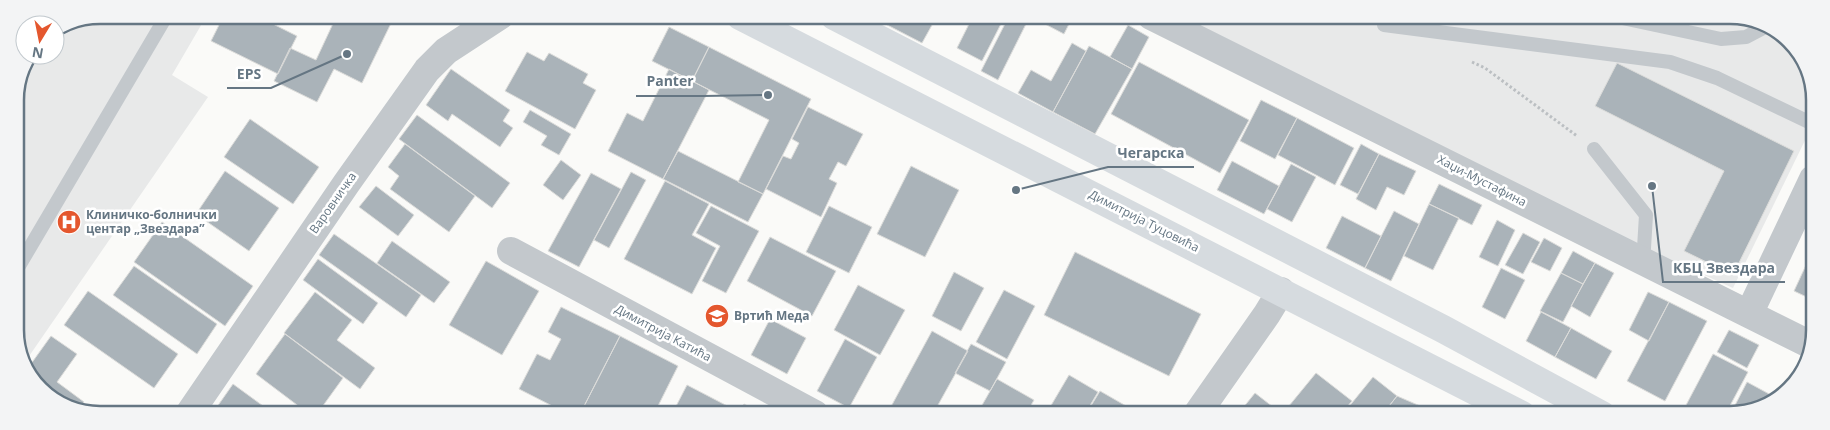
<svg xmlns="http://www.w3.org/2000/svg" width="1830" height="430" font-family="'Open Sans',sans-serif">
<style>
.built{fill:#e8e9e9}
.building{fill:#aab3b9;stroke:#dcdcda}
.lines{fill:none;stroke-linecap:round;stroke-linejoin:round}
.path{stroke:#bbbfc2;stroke-width:3;stroke-dasharray:2.5 2.5;stroke-linecap:butt}
.lane{stroke:#c3c8cc;stroke-width:14}
.street{stroke:#c3c8cc;stroke-width:28}
.secondary{stroke:#d6dbdf;stroke-width:28}
.labels{text-anchor:middle;stroke-width:5;stroke-linejoin:round;paint-order:stroke}
.street-label{font-size:12px;fill:#657683;stroke:#fff}
.poi-label{font-size:12px;font-weight:bold;fill:#657683;stroke:#fff;text-anchor:start}
.rim{fill:none;stroke:#657683;stroke-width:2.5}
.leader{fill:none;stroke:#657683;stroke-width:2}
.callout-dot{fill:#657683;stroke:#fff;stroke-width:2}
.callout-label{font-size:14px;text-anchor:middle;font-weight:bold;fill:#657683;stroke:#fff;stroke-width:5;stroke-linejoin:round;paint-order:stroke}
</style>
<rect width="100%" height="100%" fill="#fafaf8"/>
<path class="built" d="M100,15H207L172,75L208,97L25,362L17,347L15,95L33,55H55V30L68,21Z
M1181,16L1746,17L1790,40L1813,83V124L1733,288L1644,248Z"/>
<path class="building" d="M224,15H255L297,36L278,74L211,41Z
M337,15H395L362,83L334,69L317,102L274,81L290,48L316,60Z
M870,16H937L922,43Z
M973,16H1005L982,61L957,48Z
M1009,16H1017L1027,22L998,80L981,71Z
M1047,16H1073L1064,34L1043,23Z
M1128,25L1149,37L1132,69L1110,57Z
M669,27L709,47L692,81L652,61Z
M1072,43L1086,51L1053,112L1018,93L1031,70L1051,81Z
M1089,46L1132,69L1095,134L1053,112Z
M709,47L811,99L763,194L738,182L769,120L692,81Z
M527,52L544,61L549,53L588,74L583,83L596,90L575,129L505,91Z
M1139,62L1249,120L1220,173L1111,114Z
M1617,63L1794,151L1733,275L1684,251L1724,171L1595,106Z
M451,69L510,110L503,121L513,128L500,147L452,114L448,121L426,105Z
M669,69L709,90L663,179L608,151L627,113L643,121Z
M1261,100L1297,118L1275,159L1240,141Z
M808,107L863,134L846,166L838,162L829,179L837,183L821,217L766,189L783,156L791,159L799,143L792,139Z
M530,110L571,134L559,155L541,145L547,136L523,122Z
M417,115L510,183L492,208L399,139Z
M1297,118L1354,148L1335,185L1278,155Z
M250,119L319,167L293,204L224,157Z
M405,144L475,196L449,232L390,189L399,176L388,167Z
M1361,144L1379,154L1358,194L1340,185Z
M678,151L763,194L748,222L663,179Z
M1379,154L1416,171L1404,195L1387,187L1376,210L1356,199Z
M561,160L581,175L563,200L543,185Z
M1232,161L1279,186L1264,214L1217,190Z
M1291,164L1316,177L1292,222L1267,209Z
M911,166L959,190L925,257L877,234Z
M225,171L279,208L249,251L196,214Z
M631,172L646,180L609,248L594,240Z
M591,173L621,189L579,267L548,251Z
M665,181L709,204L692,235L716,248L692,294L624,259Z
M1439,184L1482,205L1472,225L1429,204Z
M376,186L414,215L398,236L359,207Z
M1429,204L1459,218L1433,270L1404,256Z
M711,206L759,231L726,293L702,281L720,246L696,233Z
M829,206L872,227L849,273L806,252Z
M1394,211L1419,224L1391,281L1365,268Z
M1342,216L1381,236L1365,268L1326,248Z
M1497,220L1515,230L1498,266L1479,257Z
M162,222L253,286L225,326L134,262Z
M1523,233L1540,242L1523,274L1505,265Z
M334,234L421,295L406,317L319,255Z
M770,237L836,271L812,316L747,281Z
M1544,238L1562,248L1550,271L1531,262Z
M392,241L450,282L434,303L377,263Z
M1813,250V300L1794,291Z
M1573,251L1595,263L1583,284L1561,273Z
M1075,252L1201,314L1169,376L1044,315Z
M318,259L378,303L363,324L303,280Z
M486,261L539,291L502,355L449,325Z
M1595,263L1614,273L1590,317L1571,306Z
M134,266L217,324L197,354L113,295Z
M1501,268L1525,280L1505,319L1482,307Z
M954,272L984,288L961,331L932,316Z
M1561,273L1583,284L1563,322L1540,311Z
M858,285L905,310L880,355L834,330Z
M1004,290L1035,306L1007,359L976,342Z
M88,291L178,354L154,388L64,325Z
M315,292L352,320L337,340L375,368L360,389L284,333Z
M1648,292L1669,302L1649,341L1629,330Z
M1669,302L1707,321L1665,401L1627,381Z
M561,307L620,336L580,414H568L519,389L537,354L550,360L561,339L548,332Z
M1541,312L1571,328L1555,357L1526,341Z
M770,319L806,338L787,374L751,355Z
M1571,328L1612,351L1596,379L1555,357Z
M1729,330L1759,345L1747,368L1717,352Z
M932,331L968,351L933,414H887Z
M285,334L343,378L317,414H309L256,374Z
M51,336L77,354L57,382L84,402L78,411L40,390L28,368Z
M620,336L678,366L654,414H580Z
M845,339L877,357L849,408L817,391Z
M971,344L1006,362L990,391L955,373Z
M1713,354L1748,372L1725,415H1696L1684,409Z
M1316,373L1352,401L1341,414H1287L1284,412Z
M1069,375L1098,392L1085,414H1046Z
M1373,377L1397,396L1382,415L1343,414Z
M997,379L1034,400L1026,414H977Z
M1747,382L1771,395L1767,401L1735,415H1730Z
M233,384L274,414H212Z
M687,385L737,411L736,414H672Z
M1100,391L1140,414H1086Z
M1255,393L1282,414H1238Z
M1397,396L1441,415H1382Z
M744,404L763,414H738Z"/>
<g class="lines">
<path class="path" d="M1248,16H1249
M1472,62L1485,68L1577,136"/>
<path class="lane" d="M1613,16L1721,39L1746,37L1765,27
M1384,25L1670,62L1717,78L1813,124
M1594,149L1646,215L1644,248L1640,260
M16,271L167,15"/>
<path class="street" d="M1151,16L1813,346
M511,251L815,414
M1749,314L1813,179
M189,414L346,184L427,70L446,51L501,15
M1197,414L1267,314L1281,291"/>
<path class="secondary" d="M740,16L1522,415
M834,16L1443,329L1602,415"/>
</g>
<defs>
<g id="hospital-disc" transform="scale(1.25)"><circle r="9.5" fill="#e4572e" stroke="#fff"/><path d="M-5-5h3v3.5h4V-5h3V5h-3V1.5h-4V5h-3Z" fill="#fff"/></g>
<g id="school-disc" transform="scale(1.25)"><circle r="9.5" fill="#e4572e" stroke="#fff"/><path d="M0-5L7-2L0 1L-7-2ZM-4 1L0 2.5L4 1V4Q0 6-4 4Z" fill="#fff"/></g>
</defs>
<g fill-rule="evenodd">
<use href="#hospital-disc" x="69" y="222"/>
<use href="#school-disc" x="717" y="316"/>
</g>
<g class="labels">
<g class="street-label">
<text transform="translate(1482 181) rotate(27)" y="4">Хаџи-Мустафина</text>
<text transform="translate(333 203) rotate(-55)" y="4">Варовничка</text>
<text transform="translate(1144 221) rotate(27)" y="4">Димитрија Туцовића</text>
<text transform="translate(663 333) rotate(28)" y="4">Димитрија Катића</text>
</g>
<g class="poi-label">
<text x="86" y="219">Клиничко-болнички<tspan x="86" dy="14">центар „Звездара”</tspan></text>
<text x="734" y="320">Вртић Меда</text>
</g>
</g>
<path d="M0 0H1830V430H0ZM100 24H1730A76 76 0 0 1 1806 100V330A76 76 0 0 1 1730 406H100A76 76 0 0 1 24 330V100A76 76 0 0 1 100 24Z" fill="#f3f4f5" fill-rule="evenodd"/>
<path class="rim" d="M100 24H1730A76 76 0 0 1 1806 100V330A76 76 0 0 1 1730 406H100A76 76 0 0 1 24 330V100A76 76 0 0 1 100 24Z"/>
<path class="leader" d="M347 54L271 88H227M768 95L703 96H636M1016 190L1108 167H1194M1652 186L1663 282H1785"/>
<g class="callout-dot">
<circle cx="347" cy="54" r="5"/>
<circle cx="768" cy="95" r="5"/>
<circle cx="1016" cy="190" r="5"/>
<circle cx="1652" cy="186" r="5"/>
</g>
<g class="callout-label">
<text x="249" y="79">EPS</text>
<text x="670" y="86">Panter</text>
<text x="1151" y="158">Чегарска</text>
<text x="1724" y="273">КБЦ Звездара</text>
</g>
<g transform="translate(40 40) rotate(190)"><circle r="24" fill="#ffffff" stroke="#c1c8cd"/>
<path d="M0-4L9 19L0 12L-9 19Z" fill="#e4572e"/>
<text y="-8" font-size="14" font-weight="bold" text-anchor="middle" fill="#657683">N</text>
</g>
</svg>
